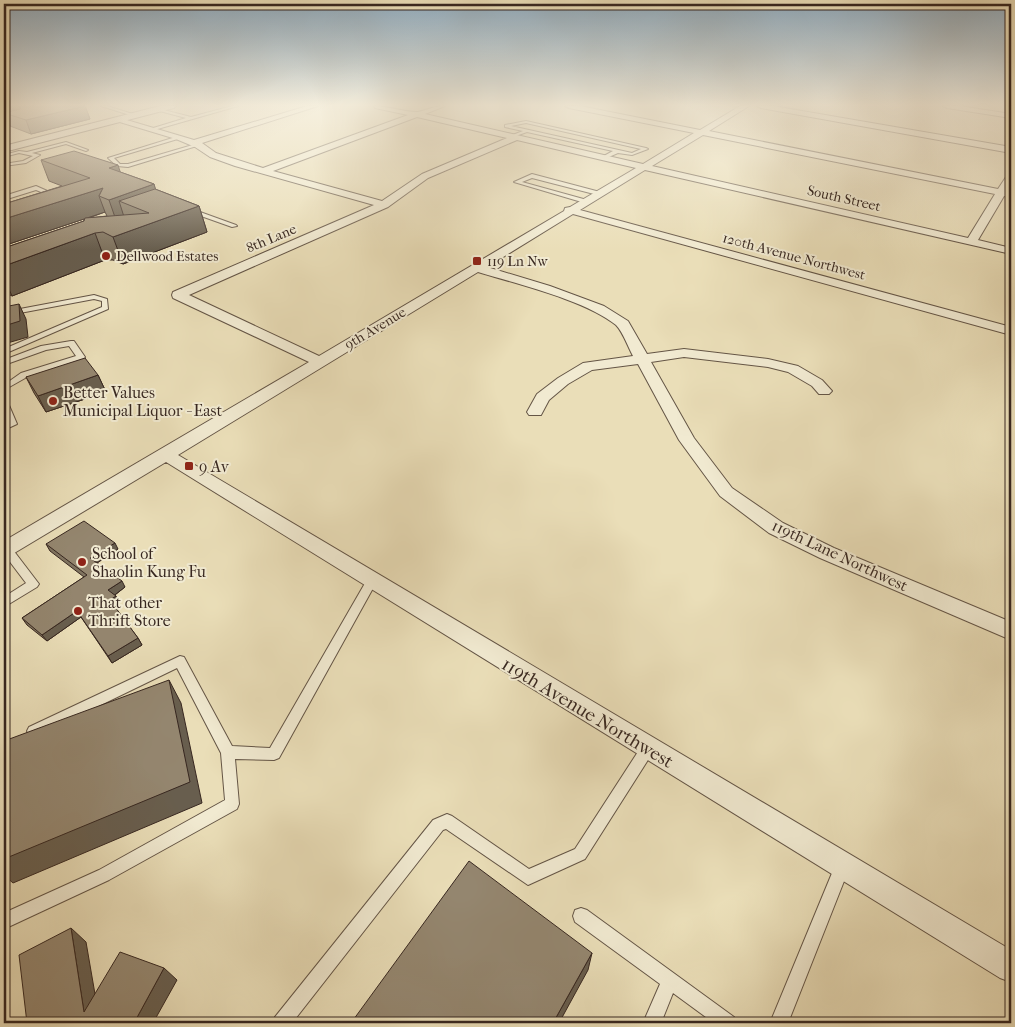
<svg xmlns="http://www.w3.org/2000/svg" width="1015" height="1027" font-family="'IM FELL French Canon',serif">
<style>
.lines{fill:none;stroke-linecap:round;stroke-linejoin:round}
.service-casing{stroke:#645546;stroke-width:2}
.minor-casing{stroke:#645546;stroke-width:2}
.tertiary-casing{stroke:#645546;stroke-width:2}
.service{fill:#f1ead1;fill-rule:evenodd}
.minor{fill:#f1ead1;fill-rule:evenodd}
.tertiary{fill:#f1ead1;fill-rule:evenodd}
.wall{fill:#7f735f;stroke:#372720;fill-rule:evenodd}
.shaded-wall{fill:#685e4e;stroke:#372720}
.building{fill:#94866f;stroke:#372720}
.poi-dot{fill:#8f2418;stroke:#f1ead1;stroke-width:2}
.labels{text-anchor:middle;stroke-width:4;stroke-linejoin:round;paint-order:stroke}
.far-street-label{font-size:14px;fill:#372720;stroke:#f1ead1}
.far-poi-label{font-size:14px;fill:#372720;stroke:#f1ead1;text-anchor:start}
.poi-label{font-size:16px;fill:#372720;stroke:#f1ead1;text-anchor:start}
.street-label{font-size:16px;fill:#372720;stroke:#f1ead1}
.near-street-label{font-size:19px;fill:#372720;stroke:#f1ead1}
</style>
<rect width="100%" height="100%" fill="#eadeb8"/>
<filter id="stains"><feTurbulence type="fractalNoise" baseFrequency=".004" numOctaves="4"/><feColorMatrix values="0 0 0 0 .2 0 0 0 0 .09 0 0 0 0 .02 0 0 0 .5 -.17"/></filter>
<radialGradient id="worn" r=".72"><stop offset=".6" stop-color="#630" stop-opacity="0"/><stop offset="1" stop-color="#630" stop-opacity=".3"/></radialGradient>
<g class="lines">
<g class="service-casing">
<path id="service" d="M101,106H107L136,115L133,116Z
M232,106H238L154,130L150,129L186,118L156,110V108L191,117Z
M22,119L24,121L4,126V124Z
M526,121L646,148L648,149L632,155L618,153L604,159L602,157L613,151L527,132L510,138V136L523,131L505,127V125ZM526,123L641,149L632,153L511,126Z
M179,136L181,138L114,158L120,164H128L196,144L200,145L128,167L117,166L108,158Z
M66,142L88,150L86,151L66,144L32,153L40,155L26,163L4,166V164L23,161L33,156L19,153L4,157V155L19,151L27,152Z
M532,174L600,192L601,193L598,195L532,178L522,182L587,200L588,201L585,203L514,182Z
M36,186L54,194L45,198L42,196L46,194L36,190L4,200V196Z
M189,208L236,225L237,226L232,227L187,211L186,210Z
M94,295L107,299L108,309L4,354V349L102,307V301L94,299L4,316V312Z
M71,341H74L85,357L84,359L27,377L4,390V385L21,373L76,356L69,346L46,350L4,365V360L41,346Z
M4,400L8,403L17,424L4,430V424L8,423L4,412Z
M6,545L10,546L39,584L37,587L4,607V597L26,583L4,554V546Z
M372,577L376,578L377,581L279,758L274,760L235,759L239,804L237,809L109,880L4,929V913L99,870L225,800L221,753L177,668L39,735L34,737L29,735L27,731L29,727L180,656L184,657L232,746L270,748L368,578Z
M648,742L653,744L655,748L653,752L585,859L528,885L446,829L443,830L292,1023H272L275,1017L433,820L447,814L452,816L529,869L575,849L643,744Z
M842,858L847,861L850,866L788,1023H770L837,861Z
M581,908L587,910L734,1017L737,1023H714L673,993L661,1023H643L660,984L575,922L573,916L575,910Z"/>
</g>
<g class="minor-casing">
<path id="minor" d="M307,106H318L202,143L216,153L263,168L408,115L375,108L374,106C387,106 409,113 418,112C427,110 434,106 445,106L425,114L643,164L694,133L569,108L565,106H580L700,130L740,106H749L709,131L998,189L1008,174L1011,173V184L1007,190L1011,191V197L1004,196L978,240L1011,248V254L645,170L580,210L1011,327V335L573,214L487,267L550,286L604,306L628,321L647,354L684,349L768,359L798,366L822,380L832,391L829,394H819L812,386L788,372L768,367L684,357L651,362L694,438L732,488L783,523L834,548L1011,622V640L820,558L769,533L720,496L679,440L638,364L592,370L568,384L549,400L541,415H529L527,412L537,394L558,378L583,363L633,356C628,347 623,332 616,325C585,300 517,284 478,272L178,455L1011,950V982L1000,978L166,462L11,555L4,557V541L309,362L173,298L172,295L173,292L374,205L235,166L210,157L195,147L176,139L113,120L120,118L194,140ZM417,117L507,138L422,174L382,201L273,171ZM703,135L995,194L968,238L652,166ZM517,140L636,168L570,207L565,208L564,211L319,356L189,295L388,207L428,178Z
M757,106H773L1011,147V153L761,108Z
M943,106H960L1011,114V118L947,108Z"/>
</g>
<g class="tertiary-casing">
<path id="tertiary" d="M160,106H176L174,108L4,152V146Z"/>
</g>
<use href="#service" class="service"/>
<use href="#minor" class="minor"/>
<use href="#tertiary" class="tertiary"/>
</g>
<path class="wall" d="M4,106H85L90,119L31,134L10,126L8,122L4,123Z
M41,160L120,172L154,184L155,189L199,206L207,232L123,264L113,260H105L12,296L4,292V248L84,221V219L9,244L4,242V204L62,186L49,181ZM105,212L107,216L89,218Z
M98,375L106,392L46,412L34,393L26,377Z
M46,544L118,549L97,563L125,587L115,595L119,602L114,606L138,638L142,645L112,663L81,617L47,641L27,625L22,618L84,577L50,551Z"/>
<path class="shaded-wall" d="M13,106H19L24,118L4,113L8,122L4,123V108Z
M85,106L90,119L31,134L26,120Z
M118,165L125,187L109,168Z
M154,184L161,207L119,201L125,220L117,223L109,200Z
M103,188L99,196L105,212L9,244L4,233V219Z
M199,206L207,232L123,264L113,237Z
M95,233L105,260L12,296L4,278V266Z
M19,304L26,319L28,337L4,344V326Z
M98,375L106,392L46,412L38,396Z
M115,543L118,549L94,565L90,558Z
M122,581L125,587L112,597L108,590Z
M116,596L119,602L114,607L110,600Z
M77,611L81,617L47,641L42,635Z
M138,638L142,645L112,663L108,656Z
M169,680L181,703L202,803L13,883L4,875V859Z
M71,928L86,942L100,1023L84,1012Z
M592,953L588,970L559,1023H553Z
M164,968L177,980L153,1023H134Z"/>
<path class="building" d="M4,106H13L4,108Z
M20,106H85L26,120L4,113L20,109L21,107Z
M74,151L118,165L109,168L154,184L109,200L99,196L103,188L4,219V204L90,178L41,160Z
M155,189L199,206L113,237L103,232L95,233L4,266V248L84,221L85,218L149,213L119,201Z
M19,304L20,321L4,326V307Z
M85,358L98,375L38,396L26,377Z
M84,521L115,543L90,558L122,581L108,590L116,596L110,600L138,638L108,656L77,611L42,635L22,618L87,575L46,544Z
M169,680L190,782L4,859V741Z
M469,861L592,953L553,1023H351Z
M71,928L84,1012L120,952L164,968L134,1023H27L19,955Z"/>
<linearGradient id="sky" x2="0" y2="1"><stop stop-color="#90acc0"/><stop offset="0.42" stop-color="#f6f0df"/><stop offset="1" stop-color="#f6f0df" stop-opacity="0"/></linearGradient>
<rect width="1015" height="250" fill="url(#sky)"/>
<g class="poi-dot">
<circle cx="106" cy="256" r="5"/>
<rect x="472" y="256" width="10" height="10" rx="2.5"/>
<circle cx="53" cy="401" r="5"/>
<rect x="184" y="461" width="10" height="10" rx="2.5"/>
<circle cx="82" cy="562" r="5"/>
<circle cx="78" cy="611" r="5"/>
</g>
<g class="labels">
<g class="far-street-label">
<text transform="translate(844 198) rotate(13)" y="5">South Street</text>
<text transform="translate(271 238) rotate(-23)" y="5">8th Lane</text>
<text transform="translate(794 256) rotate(15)" y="5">120th Avenue Northwest</text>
<text transform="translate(375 328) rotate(-31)" y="5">9th Avenue</text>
</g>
<g class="far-poi-label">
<text x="116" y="261">Dellwood Estates</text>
<text x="487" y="266">119 Ln Nw</text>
</g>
<g class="poi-label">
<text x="63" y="398">Better Values<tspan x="63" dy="18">Municipal Liquor - East</tspan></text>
<text x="199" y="472">9 Av</text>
<text x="92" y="559">School of<tspan x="92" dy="18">Shaolin Kung Fu</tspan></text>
<text x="88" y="608">That other<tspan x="88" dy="18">Thrift Store</tspan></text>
</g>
<g class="street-label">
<text transform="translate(840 555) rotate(25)" y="6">119th Lane Northwest</text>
</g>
<g class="near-street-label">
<text transform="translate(588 712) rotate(31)" y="7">119th Avenue Northwest</text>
</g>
</g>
<rect width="1015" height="1027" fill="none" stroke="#eadeb8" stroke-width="20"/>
<rect x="5" y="5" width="1005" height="1017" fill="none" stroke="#372720" stroke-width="2.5"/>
<rect x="10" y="10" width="995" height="1007" fill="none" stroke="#372720"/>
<rect width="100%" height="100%" filter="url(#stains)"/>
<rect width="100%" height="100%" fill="url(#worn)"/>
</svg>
